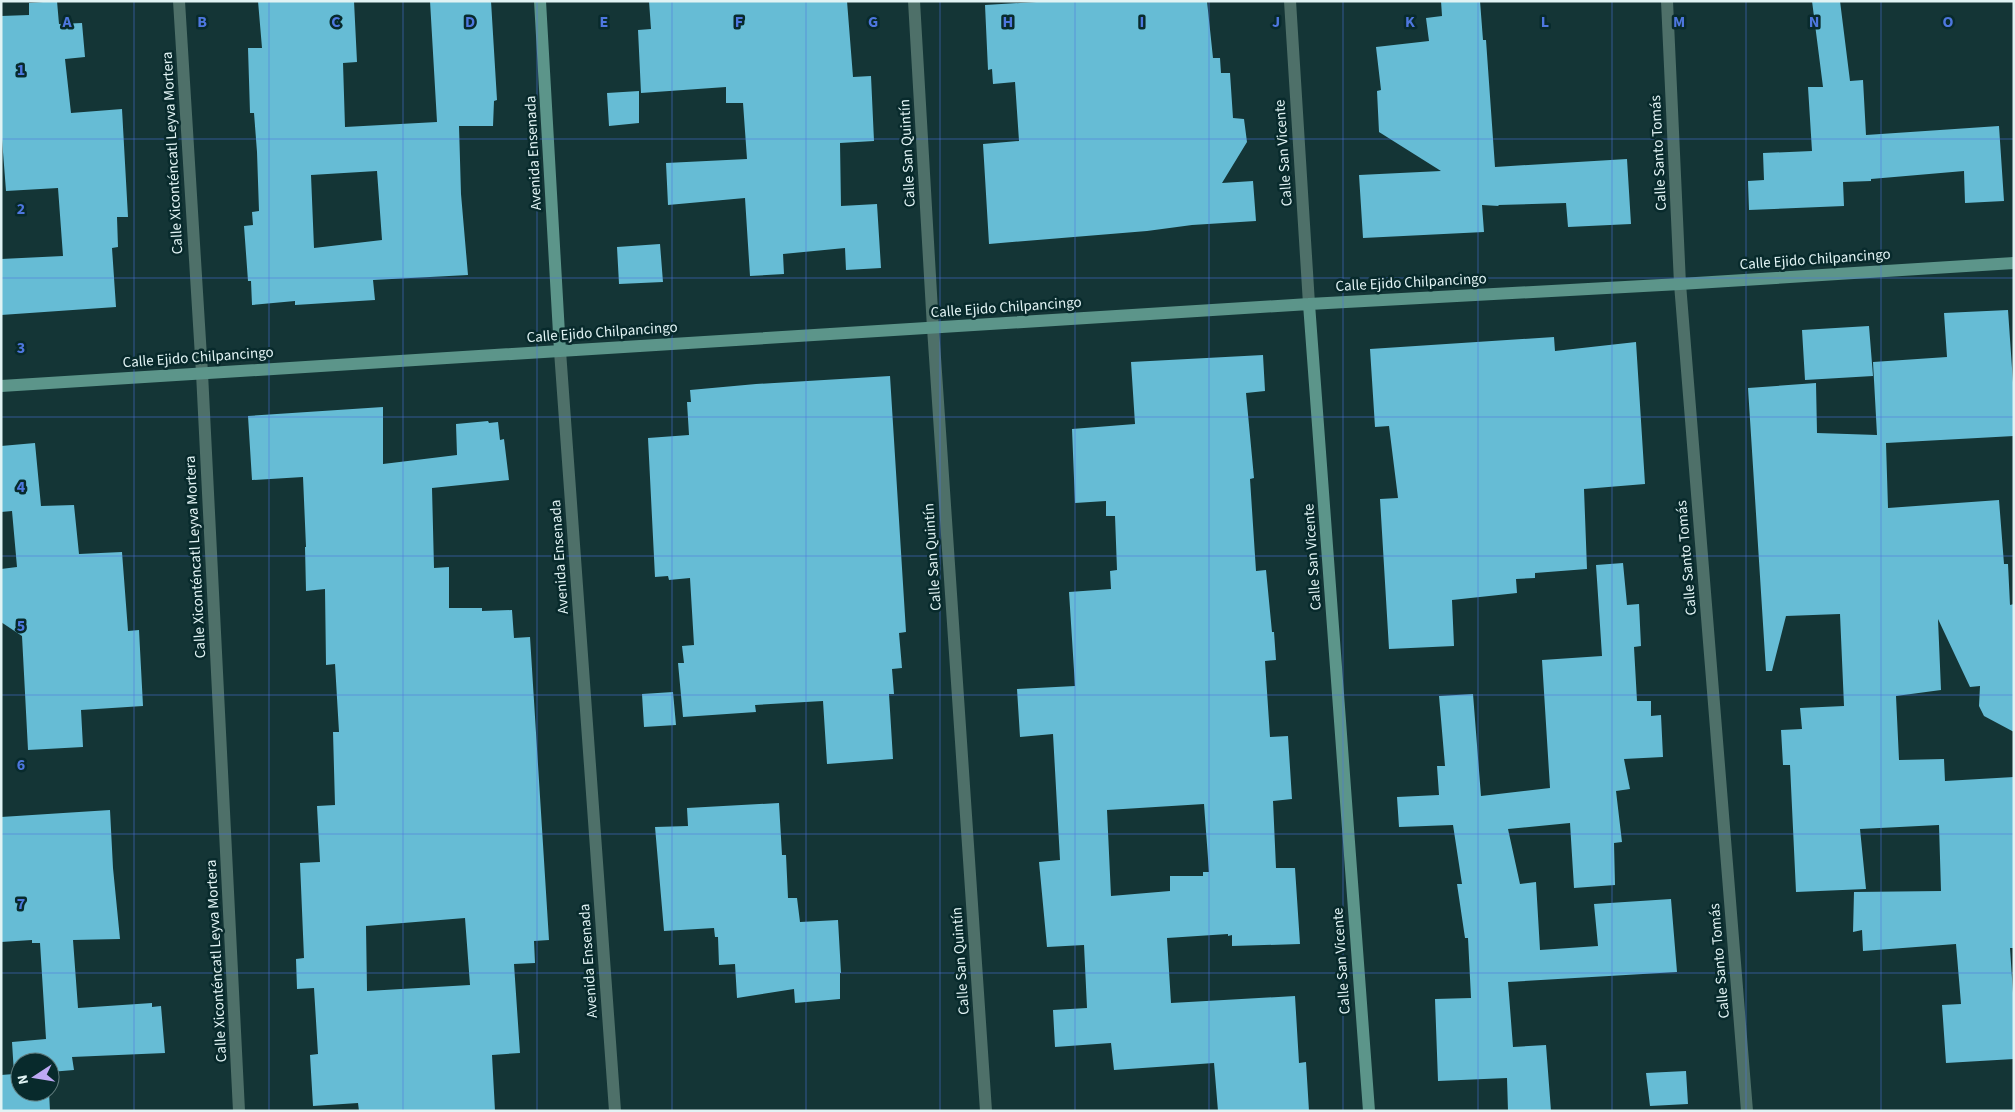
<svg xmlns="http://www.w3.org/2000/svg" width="2015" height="1112" font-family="'Source Sans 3',sans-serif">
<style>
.building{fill:#66bcd5;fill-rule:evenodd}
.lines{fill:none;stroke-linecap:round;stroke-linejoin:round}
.street{stroke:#4e7069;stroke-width:12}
.secondary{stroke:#5c958a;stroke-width:12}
.grid{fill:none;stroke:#4e77df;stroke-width:1;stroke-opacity:0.55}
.labels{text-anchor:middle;stroke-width:5;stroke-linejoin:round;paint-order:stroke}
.street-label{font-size:15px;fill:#e1f3f4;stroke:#082a2c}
.grid-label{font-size:16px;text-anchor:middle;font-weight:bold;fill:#4e77df;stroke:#082a2c;stroke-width:5;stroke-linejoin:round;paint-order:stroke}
</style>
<rect width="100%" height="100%" fill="#143536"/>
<path class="building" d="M57,1L59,24L82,23L85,57L65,59L71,113L122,109L128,217H117L118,247L112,248L116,307L1,315V259L63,256L58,188L6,191L1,126V16L29,15V3Z
M258,1H354L357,62L343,63L345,127L437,122L430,1H491L497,100L494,101L493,126H459L461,194L468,275L373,280L375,300L295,305V301L252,305L251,281H248L244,226L253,225L252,212L259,211L257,152L254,113H250L248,48H262ZM377,171L382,240L314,248L311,175Z
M649,1H847L853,77L871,76L874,141L840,143L841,206L877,204L881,268L846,270L845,248L783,254L784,274L750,276L745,198L668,205L666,163L747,159L743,103H726V87L641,93L638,30L651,29Z
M1053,1H1207L1213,58H1220L1221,73H1230L1233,118L1244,119L1247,142L1222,183L1253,181L1256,221L1192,225L1147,231L989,244L983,144L1019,141L1015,82L993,84L992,69L988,70L985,5Z
M1441,1H1480L1483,40H1486L1495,167L1627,159L1631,224L1568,227L1566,203L1498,205L1499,206L1482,205L1484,232L1363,238L1359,175L1441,171L1379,132L1377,91L1381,90L1376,47L1429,41L1426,18L1442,16Z
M1812,1H1840L1850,81L1863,80L1866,135L1999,126L2004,201L1965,203L1964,171L1871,179V181L1843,182L1844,206L1749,210L1748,181L1764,180L1763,153L1812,151L1808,87H1823Z
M639,91V123L609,126L607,93Z
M660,244L663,282L619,284L617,247Z
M2008,310L2014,397V436L1886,443L1888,508L1999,500L2004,564H2008L2010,605L2014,604V732L1984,716L1979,706L1980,686L1970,687L1938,619L1941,690L1896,696L1899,760L1944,759L1945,781L2014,777V948H2010L2014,1008V1059L1946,1063L1942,1005L1961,1004L1956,944L1863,951L1862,930L1853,932L1854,892L1941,891L1939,825L1860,829L1866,889L1796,892L1790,765H1783L1781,730L1802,729L1800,708L1844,706L1840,614L1786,616L1772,671H1766L1748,388L1816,383L1817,433L1877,435L1873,362L1947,357L1944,313Z
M1869,326L1873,376L1805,380L1802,330Z
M1554,337L1555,351L1636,342L1645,484L1584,489L1587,569L1535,573V578L1516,579L1517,593L1452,600L1454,646L1389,649L1380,499L1398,498L1389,426L1375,427L1370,349Z
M1263,355L1265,391L1246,393L1254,478L1250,479L1256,571L1266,570L1272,632H1274L1276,660L1265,661L1270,737L1288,736L1292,799L1273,801L1276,868H1295L1300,944L1232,946V935L1228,936V934L1167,938L1171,1003L1295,996L1299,1063L1306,1062L1309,1111H1218L1214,1063L1114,1070L1111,1043L1055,1047L1053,1010L1087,1008L1084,945L1047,947L1039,862L1060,860L1053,734L1020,737L1017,689L1075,686L1069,592L1111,589L1110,571L1117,570L1115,516H1106V501L1075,503L1072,429L1135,424L1131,362ZM1204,804L1209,872H1203V876H1170V891L1111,896L1107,810Z
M890,376L906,632L899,633L902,668L892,669L894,694H889L893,759L827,764L823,701L755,705L756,712L683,717L678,663H684L682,646L694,645L690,578L669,580L668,576L655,577L648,438L689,435L687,402H691L690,390L756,384Z
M383,407V464L457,455L456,424L488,421L489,423L498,422L500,440L504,439L509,480L432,488L434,568L449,567V608H482V611L512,610L514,638L530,637L549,940L534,941L535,963L514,964L520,1053L492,1055L495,1111H359L358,1103L313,1106L310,1055L318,1054L314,988L297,989L296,959L304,958L300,863L320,862L317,806L335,805L333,732H339L335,664L326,665L325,589L306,591L305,547H306L303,477L252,480L248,416ZM465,918L470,985L367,991L366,926Z
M35,443L41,506L74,505L79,554L122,552L128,631L139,630L143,706L81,710L83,747L28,750L22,636L1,622V569L17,567L12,511L1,512V446Z
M1623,563L1627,605L1639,604L1641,646L1634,647L1637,701H1651V716L1661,715L1663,757L1624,759L1630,789L1616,791L1622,842L1614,843L1615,885L1574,888L1570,823L1508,829L1520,884L1536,882L1540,950L1598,946L1594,904L1671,899L1677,972L1508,982L1513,1047L1546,1045L1551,1111H1508L1507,1078L1438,1081L1435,999L1471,998L1468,938H1465L1457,884H1462L1453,825L1399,827L1397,797L1439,795L1437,766H1445L1439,696L1473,694L1481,796L1550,788L1542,660L1602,656L1596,565Z
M673,692L676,725L644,727L642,694Z
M779,803L782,855H786L788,898H797L800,922L838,920L841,973H840V999L795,1003L794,989L737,998L735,964L719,965L718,937H715L714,928L664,931L655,827L688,826L687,808Z
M110,810L113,868L120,939L73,940L78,1008L152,1003V1007L161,1006L165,1053L72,1057L74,1070L50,1072V1062H20V1092H49L50,1111H1V1075L14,1074L12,1042L46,1039L40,943H32V940L1,942V817Z
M1686,1071L1688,1104L1650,1106L1646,1073Z"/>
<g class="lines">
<path class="street" d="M179,1L202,373L239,1111
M914,1L933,328L986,1111
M1290,1L1309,304
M1667,1L1680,284L1747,1111
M560,351L615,1111"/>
<path class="secondary" d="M540,1L560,351
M1309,304L1369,1111
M1,386L1309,304L1680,284L2014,263"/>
</g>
<path class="grid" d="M134,1V1111M269,1V1111M403,1V1111M537,1V1111M672,1V1111M806,1V1111M940,1V1111M1075,1V1111M1209,1V1111M1343,1V1111M1478,1V1111M1612,1V1111M1746,1V1111M1881,1V1111M1,139H2014M1,278H2014M1,417H2014M1,556H2014M1,695H2014M1,834H2014M1,973H2014"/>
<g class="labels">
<g class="street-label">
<text transform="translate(172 153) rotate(-93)" y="5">Calle Xiconténcatl Leyva Mortera</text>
<text transform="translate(533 153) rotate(-93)" y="5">Avenida Ensenada</text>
<text transform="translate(907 153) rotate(-93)" y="5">Calle San Quintín</text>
<text transform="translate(1283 153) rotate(-94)" y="5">Calle San Vicente</text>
<text transform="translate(1658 153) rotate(-93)" y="5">Calle Santo Tomás</text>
<text transform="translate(1815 259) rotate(-4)" y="5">Calle Ejido Chilpancingo</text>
<text transform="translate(1411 282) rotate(-3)" y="5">Calle Ejido Chilpancingo</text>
<text transform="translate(1006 307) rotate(-4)" y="5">Calle Ejido Chilpancingo</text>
<text transform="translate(602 332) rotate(-4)" y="5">Calle Ejido Chilpancingo</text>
<text transform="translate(198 357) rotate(-4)" y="5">Calle Ejido Chilpancingo</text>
<text transform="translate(195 557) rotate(-93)" y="5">Calle Xiconténcatl Leyva Mortera</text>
<text transform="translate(559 557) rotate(-94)" y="5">Avenida Ensenada</text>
<text transform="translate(932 557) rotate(-94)" y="5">Calle San Quintín</text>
<text transform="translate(1312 557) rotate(-94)" y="5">Calle San Vicente</text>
<text transform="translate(1686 558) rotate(-95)" y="5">Calle Santo Tomás</text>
<text transform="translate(216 961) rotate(-93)" y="5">Calle Xiconténcatl Leyva Mortera</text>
<text transform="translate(588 961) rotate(-94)" y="5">Avenida Ensenada</text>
<text transform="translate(960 961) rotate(-94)" y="5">Calle San Quintín</text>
<text transform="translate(1341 961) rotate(-94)" y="5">Calle San Vicente</text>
<text transform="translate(1719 961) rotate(-95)" y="5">Calle Santo Tomás</text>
</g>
</g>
<g class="grid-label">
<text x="67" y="27">A</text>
<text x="202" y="27">B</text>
<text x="336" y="27">C</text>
<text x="470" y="27">D</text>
<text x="604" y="27">E</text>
<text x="739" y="27">F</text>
<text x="873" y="27">G</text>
<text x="1008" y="27">H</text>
<text x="1142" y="27">I</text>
<text x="1276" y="27">J</text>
<text x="1410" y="27">K</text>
<text x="1545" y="27">L</text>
<text x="1679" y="27">M</text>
<text x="1814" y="27">N</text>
<text x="1948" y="27">O</text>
<text x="21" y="75">1</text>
<text x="21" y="214">2</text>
<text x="21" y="353">3</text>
<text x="21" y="492">4</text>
<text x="21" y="631">5</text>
<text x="21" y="770">6</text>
<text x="21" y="909">7</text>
</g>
<rect width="2015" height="1112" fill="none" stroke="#e1f3f4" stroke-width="5"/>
<g transform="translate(35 1077) rotate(258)"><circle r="24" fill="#082a2c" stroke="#5f7a7c"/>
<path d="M0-4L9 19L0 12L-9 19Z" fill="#bea9f4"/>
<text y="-8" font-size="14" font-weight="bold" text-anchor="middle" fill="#e1f3f4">N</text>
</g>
</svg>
